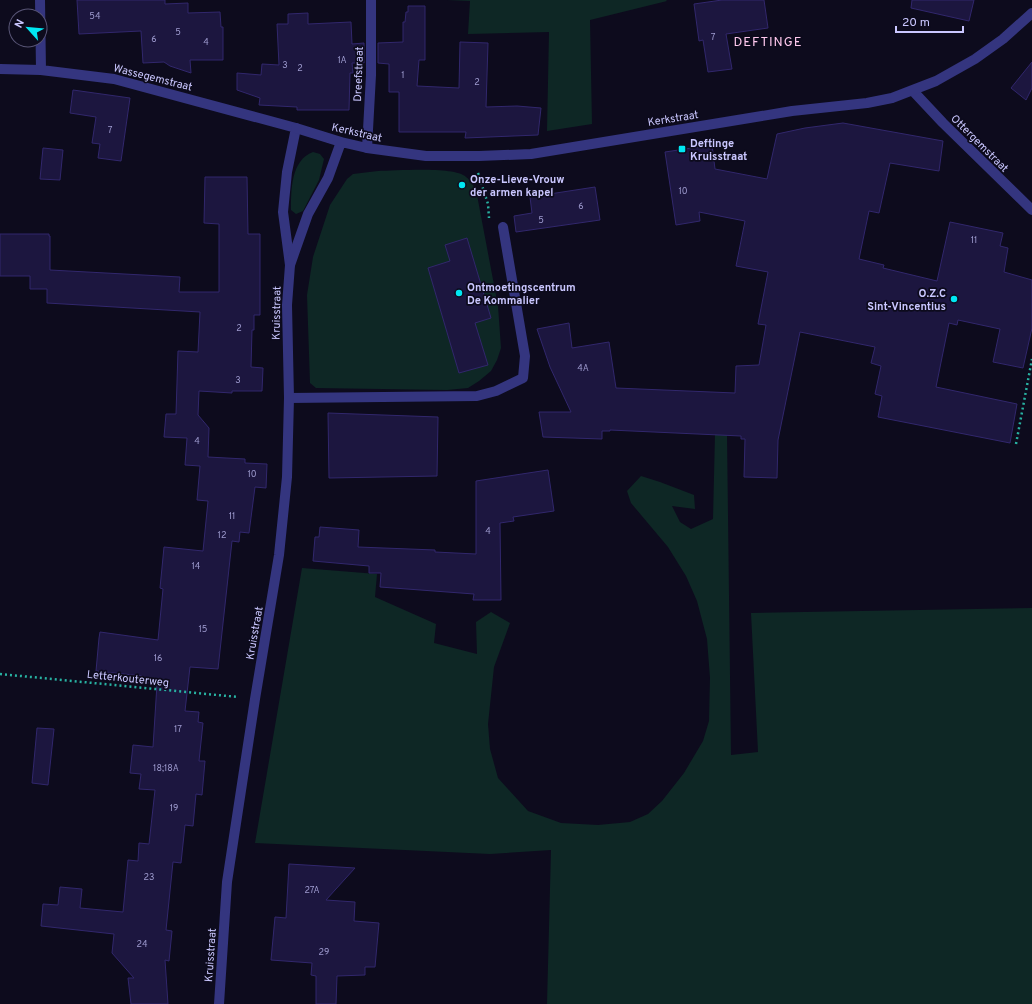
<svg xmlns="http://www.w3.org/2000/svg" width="1032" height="1004" font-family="Overpass,sans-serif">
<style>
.green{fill:#0e2725}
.building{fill:#1c163f;stroke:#31276c}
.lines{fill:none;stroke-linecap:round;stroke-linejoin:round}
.path{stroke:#28b2a2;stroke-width:2.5;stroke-dasharray:2 3;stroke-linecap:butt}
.minor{stroke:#34357f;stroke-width:10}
.tertiary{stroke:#34357f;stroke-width:10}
.poi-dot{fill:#00e7f2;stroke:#0d0b1d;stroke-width:1.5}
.labels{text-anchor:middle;stroke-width:3.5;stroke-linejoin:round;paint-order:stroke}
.number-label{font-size:9px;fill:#9e9bcf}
.street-label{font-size:11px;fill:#cac7ff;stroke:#0d0b1d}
.poi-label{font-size:11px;font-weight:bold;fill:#cac7ff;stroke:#0d0b1d;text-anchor:start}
.quarter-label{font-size:13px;letter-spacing:1px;fill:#ffc9ee;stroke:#0d0b1d}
</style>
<rect width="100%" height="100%" fill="#0d0b1d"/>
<path class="green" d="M447,0H666L667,1L590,20L592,124L547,131L549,32L468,34L470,1Z
M313,152L320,154L324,159L319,180L303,211L296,214L291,210C291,190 291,160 313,152Z
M378,171C396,171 454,166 466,177C472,181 475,189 477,195L498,306L501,348L497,360L491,371L479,381L468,388L447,390L316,388L310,383L307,295L313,257L330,205L347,179L353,174Z
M715,434L727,435L731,755L758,752L751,613L1032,608V1004H547L551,850L490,854L255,843L302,568L377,574L375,597L436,624L434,643L477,654L476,622L491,612L510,623L494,667L488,724L490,749L498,778L528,811L561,823L598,825L630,822L648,814L662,801L684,773L703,741L709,721L710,678L707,639L697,601L686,576L668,547L631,503L627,491L641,476L660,482L694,495L695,509L672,506L680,522L691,529L713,519Z"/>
<path class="building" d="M77,0H165V4L188,3V13L220,12L221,27H223V60H190L191,73L170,66L164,62L143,63L141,31L79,34Z
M722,0H764L768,28L726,34L732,69L708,72L703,40L699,41L694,4Z
M912,0H974L969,21L911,8Z
M408,6H425V60H419L417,86L459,88L460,42L488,43L486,107L517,106L541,108L538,135L465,138L466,132H399V92H389V64L378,63V43L403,42V22H405L406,12H408Z
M308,13V24L351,22L352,44L364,43V63H352L353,73H350L349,110H297V107L259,105L260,98L237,90V73L261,75L262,64L279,65L277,24H288V14Z
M1032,62V88L1026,100L1011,88Z
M73,90L130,98L121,161L98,158L100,144L92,143L96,117L70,113Z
M843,123L943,141L939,171L890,163L879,213L869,211L859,259L884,265L883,268L937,281L950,222L1003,233L1000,246L1008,248L1004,272L1032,280V328L1023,368L993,362L1000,329L958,320L957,325L949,323L936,387L1017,404L1010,443L878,417L882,396L875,394L881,366L871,363L875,347L800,332L778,440L777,478L744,477L745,439H741V436L610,430V431H602V439L543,437L539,412H571L550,367L537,329L569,323L572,348L609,342L616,388L735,393L736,366L759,365L766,325L758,324L768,272L736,266L745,221L699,212L700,221L676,225L665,152L712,145L715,169L767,179L777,134L805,128Z
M43,148L63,150L60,180L40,179Z
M205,177H247L248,234H260V315H254V330H252L251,367L263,368L262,391H232V393L199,391L198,415L209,428L208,457L245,459V463L267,464L266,488L255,487L249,533L240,532L239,542L232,541L218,669L190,667L185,711L199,712L198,722L203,723L199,761H205L202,795L196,794L193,826L185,825L181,863L173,862L166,930L172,931L169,961L165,960L168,1004H131L128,978H134L112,953L114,934L41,926L43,904L58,905L60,887L82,889L80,908L123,912L128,860L138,861L139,843L149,844L155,790L139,789L141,774L130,773L133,745L153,747L157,684L142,682V676L96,671L99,638L100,632L158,640L163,589L160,588L164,547L203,551L208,501L197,500L200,466L185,465L187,438L164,437L166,414H176L178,351L198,352L200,312L47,303V289H30V276H0V234H49V236H50V270L180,277L179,292H219V224L204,223Z
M595,187L600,220L516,232L514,216L532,213L530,197Z
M467,238L491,318L475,323L488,365L459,373L428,268L450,261L445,245Z
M328,413L438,417L437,476L329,478Z
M548,470L554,511L513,517L514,521L500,523L501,600H473L474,594L380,587L381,573H369V566L313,561L315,537H319L320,527L359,530L358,547L435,550V552L476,554V481Z
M37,728L54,729L48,785L32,783Z
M289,864L355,868L326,900L355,902L354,921L379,923L375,967H365V975L337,976L336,1004H316V976L311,975L312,963L271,960L275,917L286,918Z"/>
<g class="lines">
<path class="path" d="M478,173L488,204L489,218
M1016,444L1032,359
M0,674L238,697"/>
<path class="minor" d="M40,0L41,70
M0,69L41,70L114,79L296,128L287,172L283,212L290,265
M913,91L943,123L1032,210
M367,148L371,75V0
M289,398L477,396L496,391L523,378L525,356L503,227"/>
<path class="tertiary" d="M296,128L341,142L367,148L426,156H479L531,154L792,111L867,103L892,98L936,81L975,59L1003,39L1032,13
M219,1004L227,882L255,699L279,555L287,477L289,398L287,305L290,265L308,214L328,178L341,142"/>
</g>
<g class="poi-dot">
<rect x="678" y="145" width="8" height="8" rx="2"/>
<circle cx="462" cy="185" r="4"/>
<circle cx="459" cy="293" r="4"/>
<circle cx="954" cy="299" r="4"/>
</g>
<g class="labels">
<g class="number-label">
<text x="95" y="19">54</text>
<text x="178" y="35">5</text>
<text x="713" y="40">7</text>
<text x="154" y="42">6</text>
<text x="206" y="45">4</text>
<text x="342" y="63">1A</text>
<text x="285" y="68">3</text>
<text x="300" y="71">2</text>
<text x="403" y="78">1</text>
<text x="477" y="85">2</text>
<text x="110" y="133">7</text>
<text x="683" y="194">10</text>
<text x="581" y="209">6</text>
<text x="541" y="223">5</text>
<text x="974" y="243">11</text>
<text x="239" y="331">2</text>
<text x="583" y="371">4A</text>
<text x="238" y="383">3</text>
<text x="197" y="444">4</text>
<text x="252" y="477">10</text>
<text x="232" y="519">11</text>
<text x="488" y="534">4</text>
<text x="222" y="538">12</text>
<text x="196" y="569">14</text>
<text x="203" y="632">15</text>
<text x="158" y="661">16</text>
<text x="178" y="732">17</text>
<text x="166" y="771">18;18A</text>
<text x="174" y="811">19</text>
<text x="149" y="880">23</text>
<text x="312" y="893">27A</text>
<text x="142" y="947">24</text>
<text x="324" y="955">29</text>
</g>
<g class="street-label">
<text transform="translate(358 74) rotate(-88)" y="4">Dreefstraat</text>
<text transform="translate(153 77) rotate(14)" y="4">Wassegemstraat</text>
<text transform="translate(673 118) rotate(-9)" y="4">Kerkstraat</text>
<text transform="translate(357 132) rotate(13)" y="4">Kerkstraat</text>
<text transform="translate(980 143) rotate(45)" y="4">Ottergemstraat</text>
<text transform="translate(276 313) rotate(-89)" y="4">Kruisstraat</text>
<text transform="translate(254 633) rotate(-80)" y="4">Kruisstraat</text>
<text transform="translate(128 678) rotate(6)" y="4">Letterkouterweg</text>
<text transform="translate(210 955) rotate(-86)" y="4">Kruisstraat</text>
</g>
<g class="poi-label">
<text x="690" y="147">Deftinge<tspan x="690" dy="13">Kruisstraat</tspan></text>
<text x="470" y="183">Onze-Lieve-Vrouw<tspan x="470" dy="13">der armen kapel</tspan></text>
<text x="467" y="291">Ontmoetingscentrum<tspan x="467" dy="13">De Kommalier</tspan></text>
<text x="946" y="297" text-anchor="end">O.Z.C<tspan x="946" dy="13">Sint-Vincentius</tspan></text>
</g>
<g class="quarter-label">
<text x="768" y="46">DEFTINGE</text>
</g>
</g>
<g transform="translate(28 28) rotate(297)"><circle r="19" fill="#0d0b1d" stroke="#595677"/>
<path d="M0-3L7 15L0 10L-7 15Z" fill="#00e7f2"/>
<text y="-6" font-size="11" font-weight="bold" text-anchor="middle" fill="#cac7ff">N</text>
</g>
<path d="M896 26v6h67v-6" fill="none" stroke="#cac7ff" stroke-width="2"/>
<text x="902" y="26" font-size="12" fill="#cac7ff" stroke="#0d0b1d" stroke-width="3" paint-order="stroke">20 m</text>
</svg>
